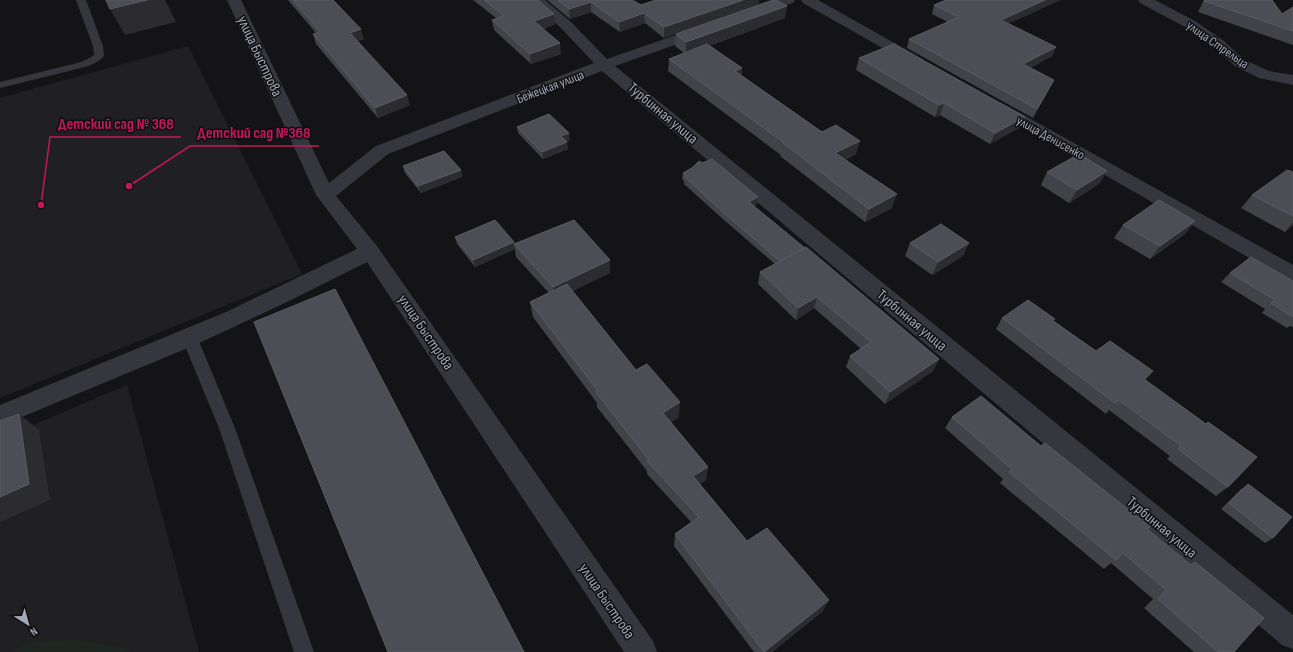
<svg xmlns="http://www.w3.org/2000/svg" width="1293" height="652" font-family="'Sofia Sans Condensed',sans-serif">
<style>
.built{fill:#202023}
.green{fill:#1d2620}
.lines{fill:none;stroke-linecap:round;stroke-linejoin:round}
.service{fill:#36363e;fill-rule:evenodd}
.minor{fill:#36363e;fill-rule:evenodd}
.wall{fill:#424349}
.shaded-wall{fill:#2b2b30}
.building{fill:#4d4d55;stroke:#5a5b65}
.labels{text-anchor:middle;stroke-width:3;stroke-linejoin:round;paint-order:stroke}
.far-street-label{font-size:13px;fill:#a4a7b8;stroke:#0f0f11}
.street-label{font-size:15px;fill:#a4a7b8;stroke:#0f0f11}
.leader{fill:none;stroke:#c2185b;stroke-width:1.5}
.callout-dot{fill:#c2185b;stroke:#0f0f11;stroke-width:1.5}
.callout-label{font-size:16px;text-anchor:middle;font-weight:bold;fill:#c2185b;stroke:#0f0f11;stroke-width:3;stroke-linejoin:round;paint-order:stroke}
</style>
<rect width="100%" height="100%" fill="#141416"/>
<path class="built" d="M188,46L302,274L0,398V98Z
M127,385L199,652H0V439Z"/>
<path class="green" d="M79,640L125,648L130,652H11L33,641Z"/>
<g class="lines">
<path class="service" d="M76,0H86L103,46L104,56C99,62 92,65 85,67L0,88V82L77,63L86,60L94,55L93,46Z
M190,333L195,335L198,339L235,428L314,652H294L219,428L182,339L185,335Z"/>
<path class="minor" d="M227,0H241L329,183L376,146L594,63L561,28L530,0H545L571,22L607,59L699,27L704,26L709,27L711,30L709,33L615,66L1293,615V649L1282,645L602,71L388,154L336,196L377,246L653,641L657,652H624L367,262L287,302L195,345L0,426V405L226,312L357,249L316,195Z
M775,0H795L793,3L753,16L748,15L746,12L748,9Z
M801,0H818L921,58L924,61L921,64L916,66L911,64L803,3Z
M1138,0H1155L1195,21L1224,41L1245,60L1269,71L1293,75V85L1259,78L1235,66L1214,47L1185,27L1140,3Z
M996,101L1002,103L1293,265V281L1286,279L990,109L988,106L990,103Z"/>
</g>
<path class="wall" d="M288,0H333L364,39L358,41L410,105L378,118L316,44L313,34L316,33Z
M473,0H538L554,14L555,24L543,29L561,54L531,64L494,30L492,20L496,18Z
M547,0H632L641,5L656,0H759V4L664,38L645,23L620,32L591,12L570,19Z
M1204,0H1272L1282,14L1293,7V45L1198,12Z
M934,5L1009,24L1056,47L1052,56L1030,68L1054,80L1049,89L1033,118L907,48L909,39L948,22L932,14Z
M785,18L709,46L742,68L741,76L822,132L856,154L845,160L892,208L865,222L780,156L781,155L668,71L669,59L684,53L675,46L676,34Z
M859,58L1025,117L1019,128L990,144L940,115L935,117L856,70Z
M517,127L570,140L566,142L568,149L543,159L518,133Z
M403,166L461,170L462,177L421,193L405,173Z
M1107,171L1099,184L1069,203L1041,185L1047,172Z
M1293,172V225L1285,232L1241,208L1252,195Z
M683,173L757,204L754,206L939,359L933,371L885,404L846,367L850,356L861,349L814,308L796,320L758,284L760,272L775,264L724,220L684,184V181L682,179Z
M1195,221L1185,234L1150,259L1114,238L1123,225Z
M455,237L514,242L515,244L610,273L572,291L636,370L679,417L671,422L708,467L706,480L700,484L747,541L823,611L772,652H754L674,546L675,534L691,522L647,474V471L597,407V403L533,317L530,302L549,293L516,257L515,249L475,267L457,244Z
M910,243H969L963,256L932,275L905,256Z
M1230,273L1293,281V327L1290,326L1287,328L1262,313L1265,309L1221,282Z
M1002,318L1054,321L1096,351L1153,371L1145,381L1228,487L1216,496L1167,459L1170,456L1109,410L1106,414L996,329Z
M952,417L1041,446L1147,529L1190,565L1195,562L1234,652H1194L1144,608L1153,599L1111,563L1104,569L1000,483L1003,479L945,428Z
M1248,484L1273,538L1265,543L1221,509L1240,490Z"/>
<path class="shaded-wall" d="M147,0H165L176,22L125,35L110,9Z
M743,0H759V4L664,38V27Z
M1045,0H1061L997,29L1001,20Z
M591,2V12L570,19L569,9Z
M787,6L785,18L686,54V42Z
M644,13L645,23L620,32L619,22Z
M554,14L555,24L535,31L534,21Z
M361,29L364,39L353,42L350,33Z
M560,43L561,54L531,64L530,54Z
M1056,47L1052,56L1019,73L1023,64Z
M742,68L741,81L735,71Z
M1054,80L1049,89L1033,118L1037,109Z
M407,95L410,105L378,118L375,108Z
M944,103L940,115L935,117L939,105Z
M1025,117L1019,128L990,144L995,133Z
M569,133L570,140L562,143L561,136Z
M860,141L856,154L832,166L835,153Z
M567,142L568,149L543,159L542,152Z
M461,170L462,177L421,193L418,186Z
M1107,171L1099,184L1069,203L1077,190Z
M897,194L892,208L865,222L869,209Z
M758,197L757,204L748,209L749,202Z
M1195,221L1185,234L1150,259L1160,246Z
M1293,222V225L1285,232Z
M514,242L515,245L514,244L515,249L475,267L473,260Z
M969,243L963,256L932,275L938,262Z
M610,260V273L555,300L553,287Z
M817,297L814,308L796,320L798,308Z
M939,359L933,371L885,404L890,392Z
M1153,371L1144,382V379Z
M680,402L679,417L662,427L663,413Z
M19,414L39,430L50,500L0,522V497Z
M708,467L706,480L692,489L693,476Z
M829,600L823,611L772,652H764Z"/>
<path class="building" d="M106,0H147L110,9Z
M293,0H333L361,29L350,33L407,95L375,108L313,34L320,32Z
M484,0H538L554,14L534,21L560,43L530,54L492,20L504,16Z
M558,0H632L641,5L656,0H743L664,27L644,13L619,22L591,2L569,9Z
M773,0H776L787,6L686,42L676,34Z
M946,0H1045L1001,20L1056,47L1023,64L1054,80L1037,109L909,39L959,17L934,5Z
M1205,0H1272L1282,14L1293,7V31L1204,1Z
M707,44L742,68L735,71L822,132L836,125L860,141L835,153L897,194L869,209L783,143V142L669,59Z
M894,44L1025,117L995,133L944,103L939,105L859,58Z
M549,114L569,133L561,136L567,142L542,152L517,127Z
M444,151L461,170L418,186L403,166Z
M1079,154L1107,171L1077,190L1047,172Z
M712,159L758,197L749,202L805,248L780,261L725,214L685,177L686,176L683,173L692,168L699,161L702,163Z
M1287,170L1293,172V216L1252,195Z
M1159,200L1195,221L1160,246L1123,225Z
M495,220L514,242L473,260L455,237Z
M574,220L610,260L553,287L514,244Z
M941,224L969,243L938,262L910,243Z
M806,247L939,359L890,392L850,356L871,342L817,297L798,308L760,272Z
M1251,257L1293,281V317L1271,303L1275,300L1230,273Z
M567,284L636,370L647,364L680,402L663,413L708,467L693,476L747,541L767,528L829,600L764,652L675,534L699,517L647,461L649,460L596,392L598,391L530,302Z
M335,289L524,652H388L254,322Z
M1028,300L1055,319L1053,321L1096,351L1110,341L1153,371L1144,379L1206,424L1208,422L1257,457L1228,487L1178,449L1181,446L1119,400L1115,403L1002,318Z
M981,396L1041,446L1045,443L1150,527L1147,529L1191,565L1195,562L1264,618L1234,652H1218L1158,599L1166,590L1123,553L1116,560L1009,472L1012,469L952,417Z
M19,414L29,484L0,497V421Z
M1248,484L1292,517L1273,538L1229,503Z"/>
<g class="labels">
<g class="far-street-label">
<text transform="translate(1218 44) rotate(35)" y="5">улица Стрельца</text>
<text transform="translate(550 86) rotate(-21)" y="5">Бежецкая улица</text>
<text transform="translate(1051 137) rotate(29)" y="5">улица Денисенко</text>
</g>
<g class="street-label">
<text transform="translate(260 56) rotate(65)" y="5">улица Быстрова</text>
<text transform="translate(663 113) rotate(40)" y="5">Турбинная улица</text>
<text transform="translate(912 320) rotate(40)" y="5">Турбинная улица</text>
<text transform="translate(426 332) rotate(56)" y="5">улица Быстрова</text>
<text transform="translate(1162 527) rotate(40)" y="5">Турбинная улица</text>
<text transform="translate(607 601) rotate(56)" y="5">улица Быстрова</text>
</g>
</g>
<path class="leader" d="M41 205L50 137H181M129 186L190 146H319"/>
<g class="callout-dot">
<circle cx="41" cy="205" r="4"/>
<circle cx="129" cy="186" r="4"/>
</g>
<g class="callout-label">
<text x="116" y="129">Детский сад № 368</text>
<text x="254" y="138">Детский сад №368</text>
</g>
<g transform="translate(28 624) rotate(143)" stroke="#0f0f11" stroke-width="3" paint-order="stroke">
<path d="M0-3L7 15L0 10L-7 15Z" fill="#a4a7b8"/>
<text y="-6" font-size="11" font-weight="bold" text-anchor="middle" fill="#a4a7b8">N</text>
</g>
</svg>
